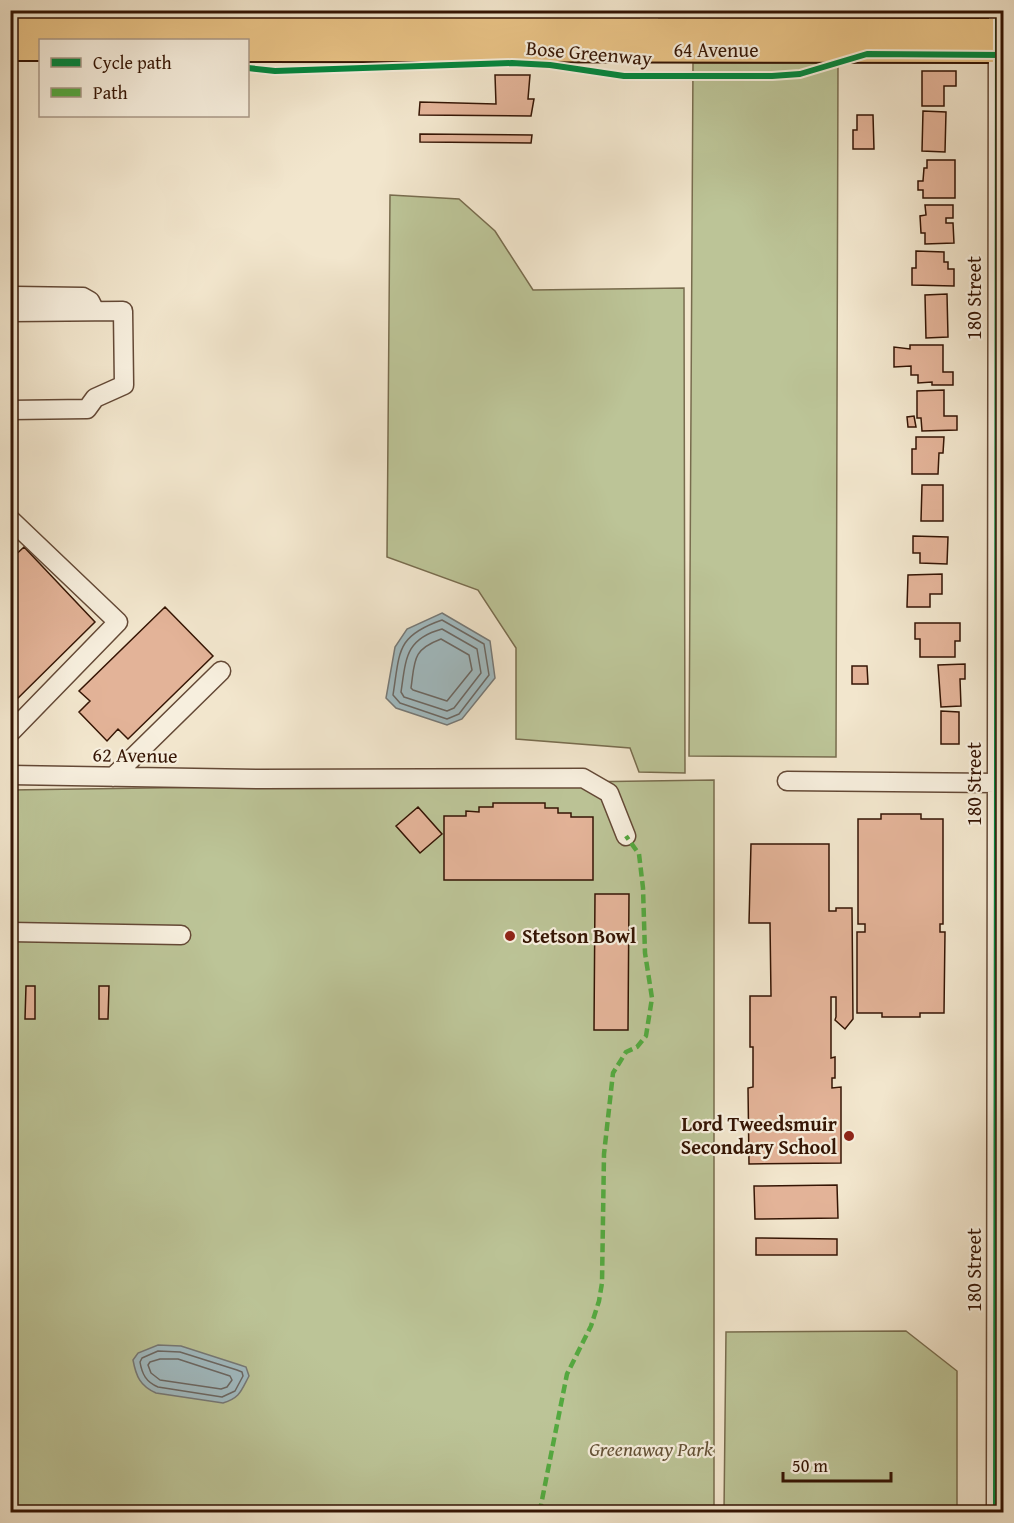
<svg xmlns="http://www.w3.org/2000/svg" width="1014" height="1523" font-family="'Gentium Book Plus',serif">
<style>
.green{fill:#bcc497;stroke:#786c4e;stroke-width:1.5}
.water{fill:#a1bcc3;stroke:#767977;stroke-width:1.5}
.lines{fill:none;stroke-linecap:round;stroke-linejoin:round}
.shore{stroke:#6b6864;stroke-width:1.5}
.building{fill:#e3b398;stroke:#351504;stroke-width:1.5}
.minor-casing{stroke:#644936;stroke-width:21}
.major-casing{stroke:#351504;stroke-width:26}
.minor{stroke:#f7efde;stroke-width:18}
.major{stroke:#e9c386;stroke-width:22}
.quiet{stroke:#54a940;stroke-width:4.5;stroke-dasharray:9 4.5;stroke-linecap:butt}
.cycleway-casing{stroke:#f7efde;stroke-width:10}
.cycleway{stroke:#00873e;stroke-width:6}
.poi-dot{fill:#8f2418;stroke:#f7efde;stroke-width:2}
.labels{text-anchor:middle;stroke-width:4.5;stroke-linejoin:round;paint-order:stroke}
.street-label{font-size:20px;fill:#351504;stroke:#f7efde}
.poi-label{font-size:20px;font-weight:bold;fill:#351504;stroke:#f7efde;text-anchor:start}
.park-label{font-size:20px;font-style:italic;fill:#645237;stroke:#f7efde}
</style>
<rect width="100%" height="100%" fill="#f2e6cd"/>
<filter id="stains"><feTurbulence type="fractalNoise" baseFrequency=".00333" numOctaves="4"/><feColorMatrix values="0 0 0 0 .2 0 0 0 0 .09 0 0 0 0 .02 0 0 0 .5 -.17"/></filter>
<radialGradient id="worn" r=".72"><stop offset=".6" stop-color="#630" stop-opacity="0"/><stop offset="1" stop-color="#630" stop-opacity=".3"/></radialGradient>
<path class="green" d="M693,63H838L836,757L689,756Z
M390,195L459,199L495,231L533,290L684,288L685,773L639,772L630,748L516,739V648L478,590L387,557Z
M714,780V1512H11L10,790Z
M906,1331L957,1371V1512H724L726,1332Z"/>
<path class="water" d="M442,613L490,641L495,678L462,719L447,725L396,708L386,698L395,647L407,629Z
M158,1345L181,1346L240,1365L246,1367L249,1376C241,1391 240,1398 223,1403L156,1393C140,1386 136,1376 133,1360L138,1353Z"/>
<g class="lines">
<path class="shore" d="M442,620L484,644L489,675L459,714L447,719L400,703L393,695C400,651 396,636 442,620Z
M442,629L477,649L481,673L454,708L447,711L404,697L401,692C406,659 405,639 442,629Z
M441,639L469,655L472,670L447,701L413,690L411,688C415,660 412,650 441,639Z
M158,1351L180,1352L237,1370L242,1372L243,1376L235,1391L222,1397L158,1387C146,1382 142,1374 140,1362L142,1358Z
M160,1359H178L230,1376L232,1380L227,1387L221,1389L160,1380L151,1373L148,1365L150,1362Z"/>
</g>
<path class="building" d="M922,71H956V86H944V106H922Z
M495,75H530L528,99H534L531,116L419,115L420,102L496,104Z
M923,111L946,112L945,152L922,151Z
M857,115H873L874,149H853V130H857Z
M420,134L532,135L531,143L420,142Z
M927,160H955V198H923V190H918V181H923L924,168H927Z
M925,205H953V218H946V223H953L954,243L925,244V233H921L920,216L926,215Z
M916,251L944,252V262H948V269H954V286L912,285V268H916Z
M947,294L948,337L926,338L925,295Z
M910,345H943V372H953V385H932V382L918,383V375H911V366L894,367V347L910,349Z
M944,390V416H957V430L922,431L921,418H917V391Z
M914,416L916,427H908L907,417Z
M916,437H944L943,453H939L938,474H912V449H916Z
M922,485H943V521H921Z
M913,536L948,537L947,564L920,563V553H913Z
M24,547L95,622L10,706V560Z
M942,574V594H930V607H907L908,575Z
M165,607L213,656L128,739L118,729L107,741L79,712L90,701L79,691Z
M915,623H960V641H955V657H920V639H915Z
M965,664V679H960L961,706L941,707L938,665Z
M852,666H867L868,684H852Z
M941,711L959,712V744H941Z
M493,803H545V808H558V813H571V817H593V880H444V816H466V811L479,812V807H493Z
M418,807L442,834L420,853L396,826Z
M881,814H921V819H943V924H940V932H945L944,1013H920V1017H882V1013H857V932H865V924H858V819H881Z
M751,844H829V911H836V908H852L853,1019L845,1029L835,1020L836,1017V997H831V1058L835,1057V1078H832V1088L841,1087V1163L749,1164L748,1088L753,1087V1047H750V996H771L770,923H749Z
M595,894H629L628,1030H594Z
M26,986H35V1019H25Z
M99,986H109L108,1019H99Z
M837,1185L838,1218L755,1219L754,1186Z
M756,1238L837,1239V1255H756Z"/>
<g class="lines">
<g class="minor-casing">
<path id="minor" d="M435,10L436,29
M649,10V29
M187,16V10
M79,28V10
M322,28L323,10
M10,300L15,296L83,297L90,301L95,311
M10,312L123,311L124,385L95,398L87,409L10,410
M10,519L118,622L10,733
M10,775L260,779L583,778L609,793L626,836
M113,777L221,671
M787,781L997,783
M10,932L181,935
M996,1512L998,10"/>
</g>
<g class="major-casing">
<path id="major" d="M10,28L1004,30
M10,49H40
M248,50L1004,51"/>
</g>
<use href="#minor" class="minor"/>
<use href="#major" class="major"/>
<path class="quiet" d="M538,1512L541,1505L567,1374L591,1326L599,1301L602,1283L604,1154L613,1073L626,1052L637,1047L646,1036L652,998L645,953L643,888L639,854L626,836"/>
<g class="cycleway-casing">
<path id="cycleway" d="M248,68L275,71L512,63L550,65L624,76H772L800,74L867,54L1004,55
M996,1512L998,10"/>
</g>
<use href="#cycleway" class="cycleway"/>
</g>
<g class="poi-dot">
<circle cx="510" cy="936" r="6"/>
<circle cx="849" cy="1136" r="6"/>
</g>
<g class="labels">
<g class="street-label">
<text x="716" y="57">64 Avenue</text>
<text transform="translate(589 53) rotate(5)" y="7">Bose Greenway</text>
<text transform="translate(974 298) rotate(-90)" y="7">180 Street</text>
<text transform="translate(135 755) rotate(1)" y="7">62 Avenue</text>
<text transform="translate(974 784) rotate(-90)" y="7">180 Street</text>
<text transform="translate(974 1270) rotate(-90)" y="7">180 Street</text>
</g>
<g class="poi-label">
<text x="522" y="943">Stetson Bowl</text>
<text x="837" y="1131" text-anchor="end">Lord Tweedsmuir<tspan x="837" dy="23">Secondary School</tspan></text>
</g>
<g class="park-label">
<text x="651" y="1456">Greenaway Park</text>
</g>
</g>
<rect width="1014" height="1523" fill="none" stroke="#f2e6cd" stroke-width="36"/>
<rect x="12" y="12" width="990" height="1499" fill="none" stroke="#351504" stroke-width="3"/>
<rect x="18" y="18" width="978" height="1487" fill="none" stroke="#351504" stroke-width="1.5"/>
<rect x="39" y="39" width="210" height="78" fill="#f7efde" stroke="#a99887" stroke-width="1.5"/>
<rect x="51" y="58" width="30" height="9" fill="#00873e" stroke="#a99887" stroke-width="1.5"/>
<text x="93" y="69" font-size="18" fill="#351504">Cycle path</text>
<rect x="51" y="88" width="30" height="9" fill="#54a940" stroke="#a99887" stroke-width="1.5"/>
<text x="93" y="99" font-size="18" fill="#351504">Path</text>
<path d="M783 1472v9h108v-9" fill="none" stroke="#351504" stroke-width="3"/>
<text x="792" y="1472" font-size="18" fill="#351504" stroke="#f7efde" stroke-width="4.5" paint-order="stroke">50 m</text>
<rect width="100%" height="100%" filter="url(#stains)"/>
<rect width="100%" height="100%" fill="url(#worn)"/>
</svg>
